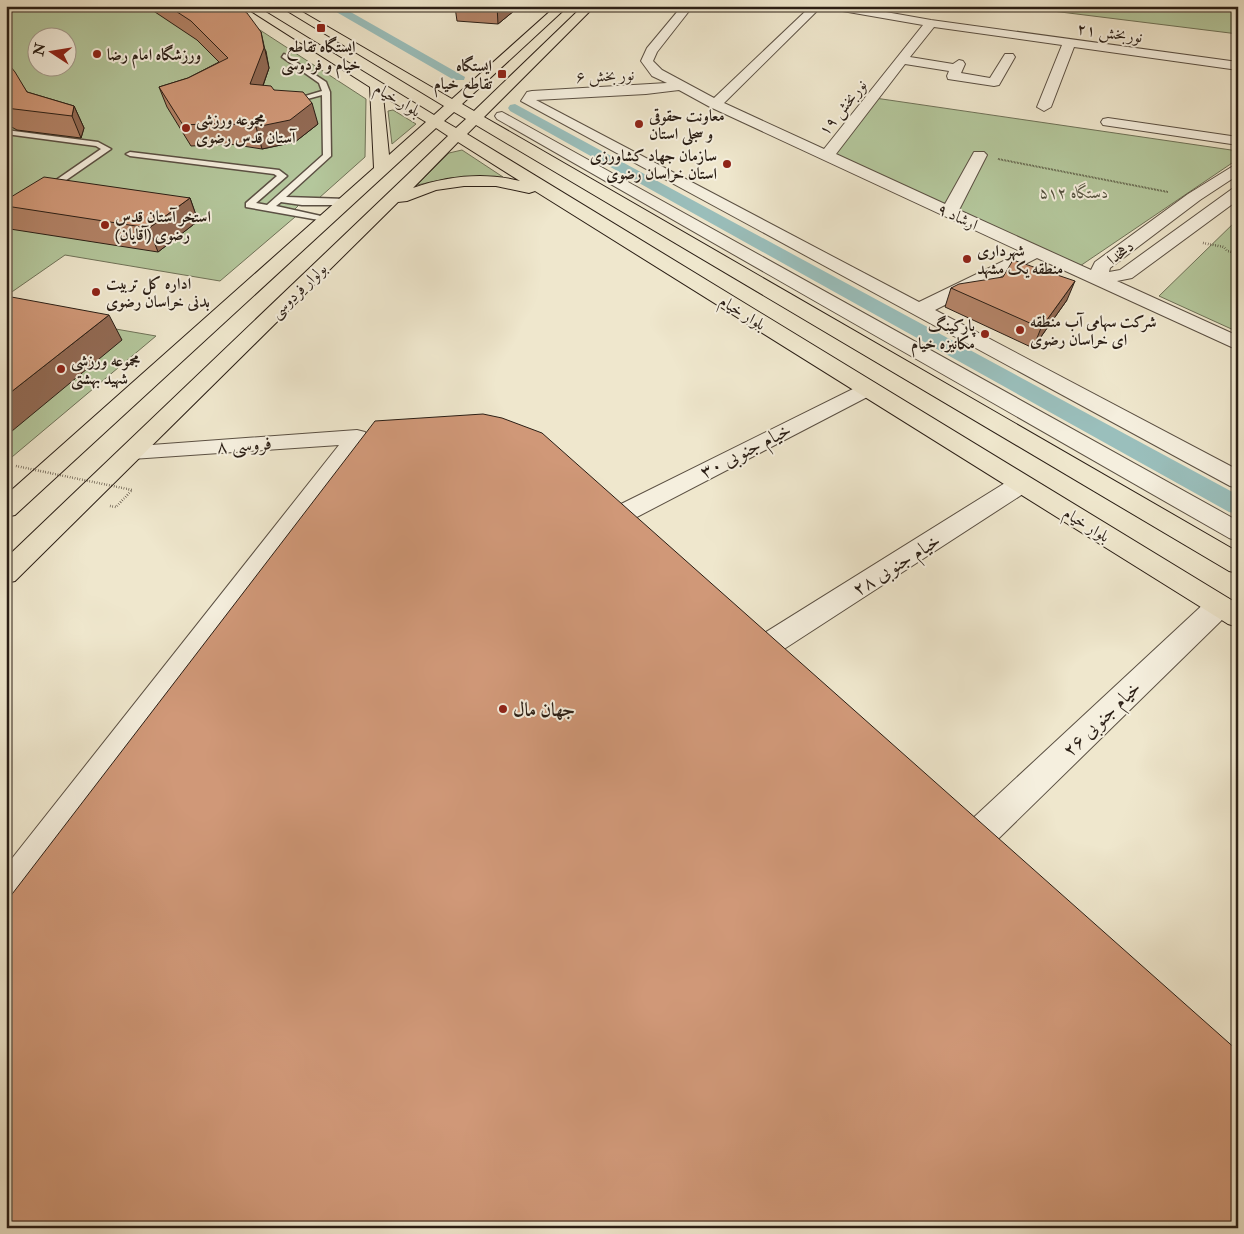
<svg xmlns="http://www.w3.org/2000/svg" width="1244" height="1234" font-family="'IM FELL Double Pica',Amiri,serif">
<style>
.green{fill:#b4c79c;stroke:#6f7258;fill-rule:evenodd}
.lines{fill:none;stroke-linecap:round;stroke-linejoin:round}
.canal{fill:#9abfbc;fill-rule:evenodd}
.lane-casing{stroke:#5b5043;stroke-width:3}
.street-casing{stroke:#5b5043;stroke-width:2}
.primary-casing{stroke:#2a1e15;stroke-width:2}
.path-far1{stroke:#2a1e15;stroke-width:2;stroke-dasharray:0.5 1;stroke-linecap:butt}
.path{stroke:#2a1e15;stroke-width:2.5;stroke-dasharray:0.5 2;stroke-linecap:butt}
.lane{fill:#f5efde;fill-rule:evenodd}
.street{fill:#f5efde;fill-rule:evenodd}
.primary{fill:#efe7cd;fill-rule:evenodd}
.path-bridge{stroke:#2a1e15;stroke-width:2.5;stroke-dasharray:0.5 2;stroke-linecap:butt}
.wall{fill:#b38367;stroke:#2a1e15}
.shaded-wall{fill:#926a54;stroke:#2a1e15}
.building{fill:#d09878;stroke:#2a1e15}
.poi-dot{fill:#8f2418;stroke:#f5efde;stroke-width:2}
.labels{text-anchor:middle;stroke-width:4;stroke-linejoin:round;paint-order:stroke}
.far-street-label{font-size:16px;fill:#2a1e15;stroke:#f5efde}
.far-poi-label{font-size:16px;font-weight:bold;fill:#2a1e15;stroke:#f5efde;text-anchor:start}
.far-park-label{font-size:16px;font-style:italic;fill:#53513e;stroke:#f5efde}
.street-label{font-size:19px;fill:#2a1e15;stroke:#f5efde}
.poi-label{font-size:19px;font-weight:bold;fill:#2a1e15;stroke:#f5efde;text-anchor:start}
</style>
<rect width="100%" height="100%" fill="#efe7cd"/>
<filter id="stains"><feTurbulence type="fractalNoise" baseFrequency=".004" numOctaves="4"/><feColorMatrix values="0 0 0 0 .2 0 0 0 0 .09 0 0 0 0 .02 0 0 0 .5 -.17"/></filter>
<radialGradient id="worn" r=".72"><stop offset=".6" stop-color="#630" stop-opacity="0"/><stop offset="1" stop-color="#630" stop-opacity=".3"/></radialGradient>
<path class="green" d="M6,6H223L366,99L365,157L319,198L302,202L293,211L295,217L220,281L65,255L6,296ZM38,38H68V68H38Z
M1012,6H1238V34Z
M875,98L1238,151V159L1080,266L832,155Z
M393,110L416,124L392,144L388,111Z
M462,150L503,177L451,178L417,185L449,153Z
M1238,219V332L1159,296Z
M6,310L156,336L6,462Z"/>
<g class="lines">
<path class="canal" d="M326,6H340L465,77L464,80H454Z
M515,104L1238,495V514L1229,512L510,111L508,108L510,105Z"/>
<g class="lane-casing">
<path id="lane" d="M284,54L326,82L330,92L331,156L286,197L346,199L350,202L346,205H302L281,202L276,206L330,218V222L246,207V203L277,176L274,174L130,156L126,154L130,152L279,170L287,176L256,203L267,205L323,155L322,95L289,104L285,102L322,91L319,83L282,57Z
M6,130L98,142L111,149L49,192L46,191V187L101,149L96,146L6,134Z"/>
</g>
<g class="street-casing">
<path id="street" d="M682,6H693L657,52L653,61L662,70L714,98L811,6H822L724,103L824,149L923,25L831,9L826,6H852L931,20L1238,62V70L1074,47L1051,107L1044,111L1037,107L1062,45L934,27L910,57L953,64L959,60L963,61L965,64L961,73L990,78L1005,54H1013L1015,57L999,85L994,86L948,79L947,76L949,71L905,64L836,154L945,204L974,152H984L987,155L959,210L1091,270L1095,262L1188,194L1238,163V175L1200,200L1110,268L1109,272L1120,270L1232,189L1238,187V200L1132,278L1117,281L1238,336V350L1037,258L935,310L1238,470V488L1230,486L521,101L527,92L532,91L667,83L652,76L641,61L647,48ZM679,90L710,107L1022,252L919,302L536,100L646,94Z
M502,112L1238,521V541L1229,538L497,119L495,116L497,113Z
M1108,118L1238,137V145L1103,125L1101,122L1103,119Z
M867,382L875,383L878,388L875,393L633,519L624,521L615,519L612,513L615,507Z
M357,430L365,432L368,437L365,442L18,906L6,911V866L339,445L132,459L124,457L120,452L124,447Z
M1021,476L1029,478L1033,484L1029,490L781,651L771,654L761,651L757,643L761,635L1013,478Z
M1219,596L1229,599L1233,606L1229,613L995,842L983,846L971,842L966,831L971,820L1209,599Z"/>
</g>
<g class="primary-casing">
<path id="primary" d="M243,6H256L434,115L444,106L279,6H292L452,99L556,6H568L462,104L474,111L583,6H595L484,117L1238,552V573L1229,571L476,125L467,134L1238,604V627L1228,624L535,191L529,193L496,186H464L436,190L407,201L398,202L15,581L6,583V558L448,136L436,128L15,515L6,517V495L374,168L370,87ZM383,96L426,122L389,155ZM454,112L466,119L456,128L444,121ZM458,142L520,181C484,172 448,176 413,188Z"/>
</g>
<path class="path-far1" d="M998,159L1168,192"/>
<path class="path" d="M1203,243L1224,247L1227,251L1238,253
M110,506L116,507L132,490"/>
<use href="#lane" class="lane"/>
<use href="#street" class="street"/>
<use href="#primary" class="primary"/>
<path class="path-bridge" d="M16,466L132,490"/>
</g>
<path class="wall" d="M146,6H236L266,51L269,68L263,86L274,90L318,124L295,142L262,149L230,144L191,146L167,107L159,87L188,78L219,62L197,40Z
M444,6H520L498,24L457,21L455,7Z
M6,61L27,92L74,106L84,128L81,138L17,130L6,124Z
M190,198L198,221L158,252L10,229L6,221V200Z
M951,288L1067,300L1033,348L945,307Z"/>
<path class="shaded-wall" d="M497,6H520L498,24Z
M261,32L269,68L256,105L250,84Z
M312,103L318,124L295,142L262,149L256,127Z
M74,106L84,128L81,138L72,116Z
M190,198L198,221L158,252L149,228Z
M1075,281L1067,300L1033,348L1041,328Z
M109,315L122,340L6,436V396Z"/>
<path class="building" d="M168,6H236L247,13L261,32L264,48L250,84L271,86L274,90L303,92L312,103L290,120L256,127L224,123L183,125L159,87L188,78L228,58L191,21Z
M6,61L15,72L27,92L74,106L72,116L6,108Z
M44,177L190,198L149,228L6,206V200Z
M1013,260L1075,281L1041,328L951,288L959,284L1003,277Z
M6,296L109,315L6,396Z
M483,414L502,418L542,433L1238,1051V1228H6V902L375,421Z"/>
<g class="poi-dot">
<rect x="316" y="23" width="10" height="10" rx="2.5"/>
<circle cx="97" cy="54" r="5"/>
<rect x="497" y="69" width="10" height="10" rx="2.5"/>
<circle cx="639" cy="124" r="5"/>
<circle cx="186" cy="128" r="5"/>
<circle cx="727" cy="164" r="5"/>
<circle cx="105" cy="225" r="5"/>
<circle cx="967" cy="259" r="5"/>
<circle cx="96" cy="292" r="5"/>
<circle cx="1020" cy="330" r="5"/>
<circle cx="985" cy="334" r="5"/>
<circle cx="61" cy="369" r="5"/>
<circle cx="503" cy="709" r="5"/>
</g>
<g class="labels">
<g class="far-street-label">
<text transform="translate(1110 32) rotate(8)" y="6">نوربخش ۲۱</text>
<text transform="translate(605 75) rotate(-2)" y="6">نور بخش ۶</text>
<text transform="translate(398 99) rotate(31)" y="6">بلوار خیام</text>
<text transform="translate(842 107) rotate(-51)" y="6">نوربخش ۱۹</text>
<text transform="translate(958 216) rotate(25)" y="6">ارشاد ۹</text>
<text transform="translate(1120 252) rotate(-37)" y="6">دهخدا</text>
<text transform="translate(298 290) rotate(-44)" y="6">بولوار فردوسی</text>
<text transform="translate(743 312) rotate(32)" y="6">بلوار خیام</text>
<text transform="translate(1087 524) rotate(32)" y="6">بلوار خیام</text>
</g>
<g class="far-poi-label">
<text x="321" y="52" text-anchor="middle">ایستگاه تقاطع<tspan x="321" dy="18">خیام و فردوسی</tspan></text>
<text x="107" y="60">ورزشگاه امام رضا</text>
<text x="492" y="71" text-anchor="end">ایستگاه<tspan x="492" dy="18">تقاطع خیام</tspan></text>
<text x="649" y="121">معاونت حقوقی<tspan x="649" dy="18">و سجلی استان</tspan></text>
<text x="196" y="125">مجموعه ورزشی<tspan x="196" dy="18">آستان قدس رضوی</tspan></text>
<text x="717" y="161" text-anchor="end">سازمان جهاد کشاورزی<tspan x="717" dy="18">استان خراسان رضوی</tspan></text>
<text x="115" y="222">استخر آستان قدس<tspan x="115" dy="18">رضوی (آقایان)</tspan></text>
<text x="977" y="256">شهرداری<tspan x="977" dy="18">منطقه یک مشهد</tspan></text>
<text x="106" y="289">اداره کل تربیت<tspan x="106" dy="18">بدنی خراسان رضوی</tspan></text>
<text x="1030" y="327">شرکت سهامی آب منطقه<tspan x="1030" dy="18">ای خراسان رضوی</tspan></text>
<text x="975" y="331" text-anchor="end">پارکینگ<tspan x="975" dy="18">مکانیزه خیام</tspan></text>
<text x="71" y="366">مجموعه ورزشی<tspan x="71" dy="18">شهید بهشتی</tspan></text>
</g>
<g class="far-park-label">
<text x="1074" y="198">۵۱۲ دستگاه</text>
</g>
<g class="street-label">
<text transform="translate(244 444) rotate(-4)" y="7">فروسی ۸</text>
<text transform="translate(745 450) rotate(-27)" y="7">خیام جنوبی ۳۰</text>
<text transform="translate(896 564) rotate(-32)" y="7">خیام جنوبی ۲۸</text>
<text transform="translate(1101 718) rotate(-44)" y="7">خیام جنوبی ۲۶</text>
</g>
<g class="poi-label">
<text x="513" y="716">جهان مال</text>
</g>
</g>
<rect width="1244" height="1234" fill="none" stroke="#efe7cd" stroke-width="25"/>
<rect x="8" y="8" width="1229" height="1219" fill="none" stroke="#2a1e15" stroke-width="2.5"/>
<rect x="12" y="12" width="1219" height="1209" fill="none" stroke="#2a1e15"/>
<g transform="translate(52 52) rotate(282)"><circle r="24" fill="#f5efde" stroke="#a49b8e"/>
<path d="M0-4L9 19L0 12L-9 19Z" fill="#8f2418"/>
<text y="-8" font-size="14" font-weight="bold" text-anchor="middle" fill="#2a1e15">N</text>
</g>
<rect width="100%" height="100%" filter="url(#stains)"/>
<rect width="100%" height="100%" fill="url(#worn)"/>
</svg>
